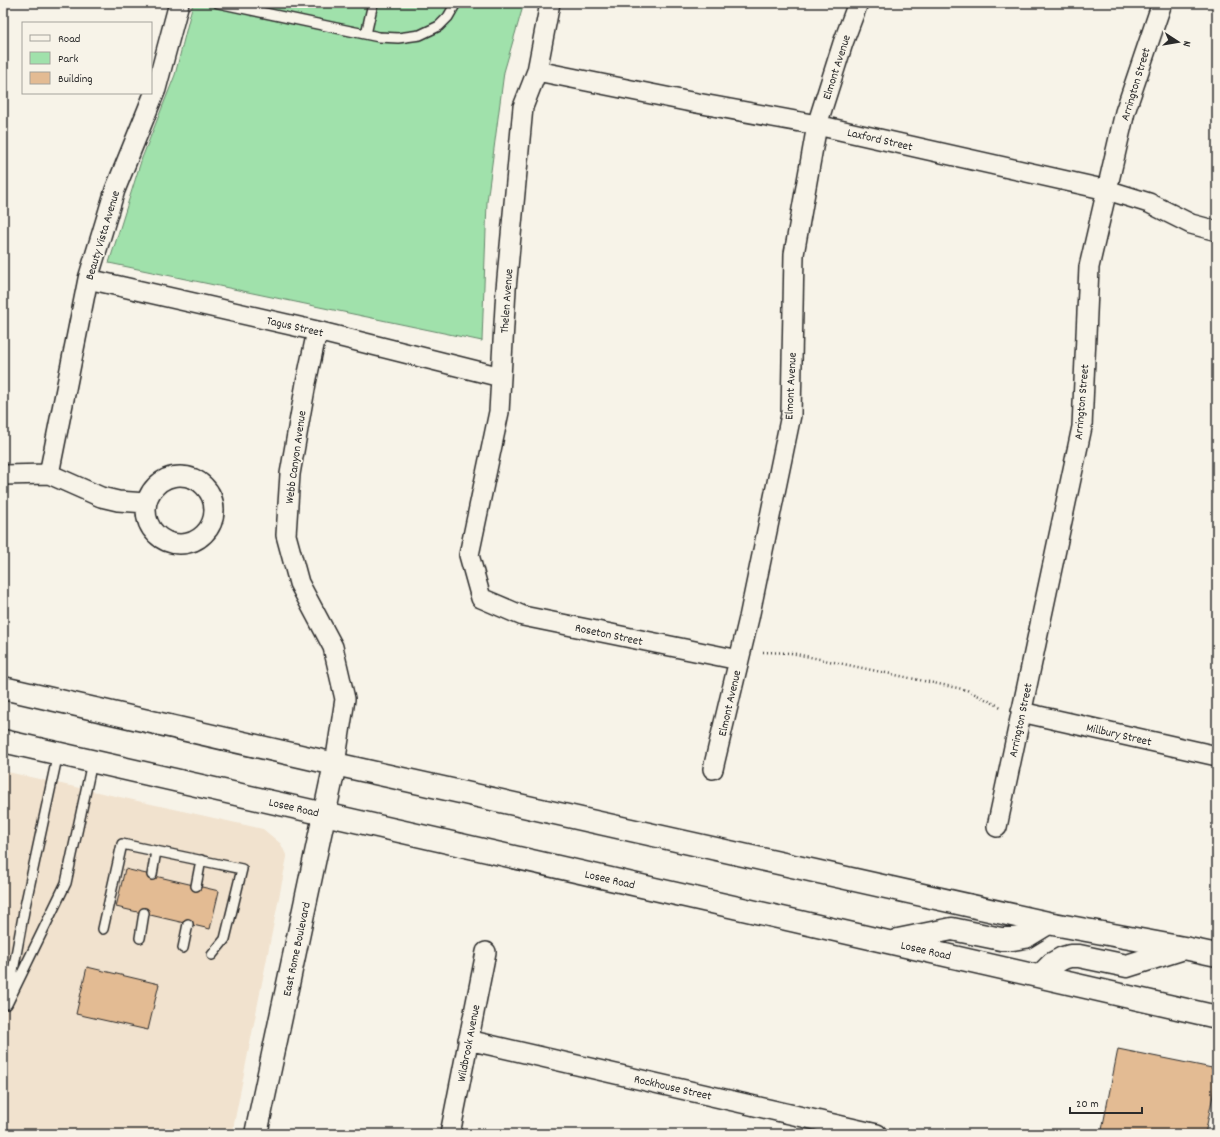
<svg xmlns="http://www.w3.org/2000/svg" width="1220" height="1137" font-family="Dekko,sans-serif">
<style>
.built{fill:#f1e2ce}
.green{fill:#a0e1ab;stroke:#66866b}
.building{fill:#e3bb93;stroke:#2b2b2b}
.lines{fill:none;stroke-linecap:round;stroke-linejoin:round}
.lane-casing{stroke:#2b2b2b;stroke-width:12}
.street-casing{stroke:#2b2b2b;stroke-width:22}
.secondary-casing{stroke:#2b2b2b;stroke-width:25}
.path{stroke:#2b2b2b;stroke-width:2.5;stroke-dasharray:1 3;stroke-linecap:butt}
.lane{stroke:#f7f3e8;stroke-width:9}
.street{stroke:#f7f3e8;stroke-width:19}
.secondary{stroke:#f7f3e8;stroke-width:22}
.labels{text-anchor:middle;stroke-width:3.5;stroke-linejoin:round;paint-order:stroke}
.street-label{font-size:12px;fill:#2b2b2b;stroke:#f7f3e8}
</style>
<rect width="100%" height="100%" fill="#f7f3e8"/>
<filter id="ink" filterUnits="userSpaceOnUse"><feTurbulence type="fractalNoise" baseFrequency=".025" numOctaves="2"/><feDisplacementMap in="SourceGraphic" scale="8" xChannelSelector="R" yChannelSelector="G"/><feConvolveMatrix kernelMatrix="1 2 1 2 8 2 1 2 1" color-interpolation-filters="sRGB"/></filter>
<g filter="url(#ink)">
<path class="built" d="M3,771L263,829L281,844L287,857L232,1134H3Z"/>
<path class="green" d="M193,3H524L504,72L487,202L482,341L109,263L142,158L175,75Z"/>
<path class="building" d="M125,869L219,891L210,929L116,907Z
M87,967L159,984L148,1030L76,1014Z
M1118,1049L1217,1069V1076L1205,1134H1121L1102,1130Z"/>
<g class="lines">
<g class="lane-casing">
<path id="lane" d="M218,3L379,37L398,38L420,35L439,26L448,17L456,3
M366,34L373,3
M152,875L156,851
M196,886L201,860
M103,929L122,844L242,869L225,939L212,955
M140,938L144,913
M183,948L188,924
M9,993L24,911L58,753
M7,1004L66,883L92,762"/>
</g>
<g class="street-casing">
<path id="street" d="M550,3L537,71L523,107L506,289L499,412L469,555L481,598L523,616L739,660
M537,71L686,101L817,125L1107,190L1149,203L1191,224L1217,231
M88,279L317,331L501,377
M317,331L306,383L290,474L286,535L299,583L333,647L345,699L335,764
M49,474L88,279L115,190L156,89L179,3
M3,475L49,474L101,497L118,501L146,503
M146 510a34 34 0 1 1 68 0a34 34 0 1 1-68 0Z
M1021,712L1217,756
M713,769L749,618L791,415L794,254L817,125L843,43L858,3
M997,827L1082,427L1089,267L1125,112L1162,3
M468,1040L877,1134
M450,1134L486,952"/>
</g>
<g class="secondary-casing">
<path id="secondary" d="M3,688L335,764L1048,923L1184,948L1217,955
M3,741L888,942L1217,1017
M898,940L952,929L1001,939H1013L1025,937L1048,923
M1040,976L1052,964L1063,958L1070,956H1079L1127,966L1181,949
M256,1134L335,764"/>
</g>
<path class="path" d="M763,652L791,653L967,690L1001,707"/>
<use href="#lane" class="lane"/>
<use href="#street" class="street"/>
<use href="#secondary" class="secondary"/>
</g>
</g>
<g class="labels">
<g class="street-label">
<text transform="translate(836 67) rotate(-72)" y="4">Elmont Avenue</text>
<text transform="translate(1135 84) rotate(-73)" y="4">Arrington Street</text>
<text transform="translate(880 139) rotate(13)" y="4">Laxford Street</text>
<text transform="translate(102 235) rotate(-73)" y="4">Beauty Vista Avenue</text>
<text transform="translate(506 301) rotate(-86)" y="4">Thelen Avenue</text>
<text transform="translate(295 326) rotate(13)" y="4">Tagus Street</text>
<text transform="translate(790 386) rotate(-87)" y="4">Elmont Avenue</text>
<text transform="translate(1081 402) rotate(-85)" y="4">Arrington Street</text>
<text transform="translate(295 457) rotate(-82)" y="4">Webb Canyon Avenue</text>
<text transform="translate(609 634) rotate(12)" y="4">Roseton Street</text>
<text transform="translate(729 703) rotate(-77)" y="4">Elmont Avenue</text>
<text transform="translate(1020 720) rotate(-78)" y="4">Arrington Street</text>
<text transform="translate(1119 734) rotate(13)" y="4">Millbury Street</text>
<text transform="translate(294 807) rotate(13)" y="4">Losee Road</text>
<text transform="translate(610 879) rotate(13)" y="4">Losee Road</text>
<text transform="translate(296 949) rotate(-78)" y="4">East Rome Boulevard</text>
<text transform="translate(926 950) rotate(13)" y="4">Losee Road</text>
<text transform="translate(468 1043) rotate(-79)" y="4">Wildbrook Avenue</text>
<text transform="translate(673 1087) rotate(13)" y="4">Rockhouse Street</text>
</g>
</g>
<rect width="1220" height="1137" fill="none" stroke="#f7f3e8" stroke-width="16"/>
<rect x="8" y="8" width="1204" height="1121" fill="none" stroke="#2b2b2b" stroke-width="1.5" filter="url(#ink)"/>
<rect x="22" y="22" width="130" height="72" fill="#f7f3e8" stroke="#a5a39c"/>
<rect x="30" y="35" width="20" height="6" fill="#f7f3e8" stroke="#a5a39c"/>
<text x="58" y="42" font-size="12" fill="#2b2b2b">Road</text>
<rect x="30" y="52" width="20" height="12" fill="#a0e1ab" stroke="#a5a39c"/>
<text x="58" y="62" font-size="12" fill="#2b2b2b">Park</text>
<rect x="30" y="72" width="20" height="12" fill="#e3bb93" stroke="#a5a39c"/>
<text x="58" y="82" font-size="12" fill="#2b2b2b">Building</text>
<g transform="translate(1178 42) rotate(102)" stroke="#f7f3e8" stroke-width="3" paint-order="stroke">
<path d="M0-3L7 15L0 10L-7 15Z" fill="#2b2b2b"/>
<text y="-6" font-size="11" font-weight="bold" text-anchor="middle" fill="#2b2b2b">N</text>
</g>
<path d="M1070 1107v6h72v-6" fill="none" stroke="#2b2b2b" stroke-width="2"/>
<text x="1076" y="1107" font-size="12" fill="#2b2b2b" stroke="#f7f3e8" stroke-width="3" paint-order="stroke">20 m</text>
</svg>
